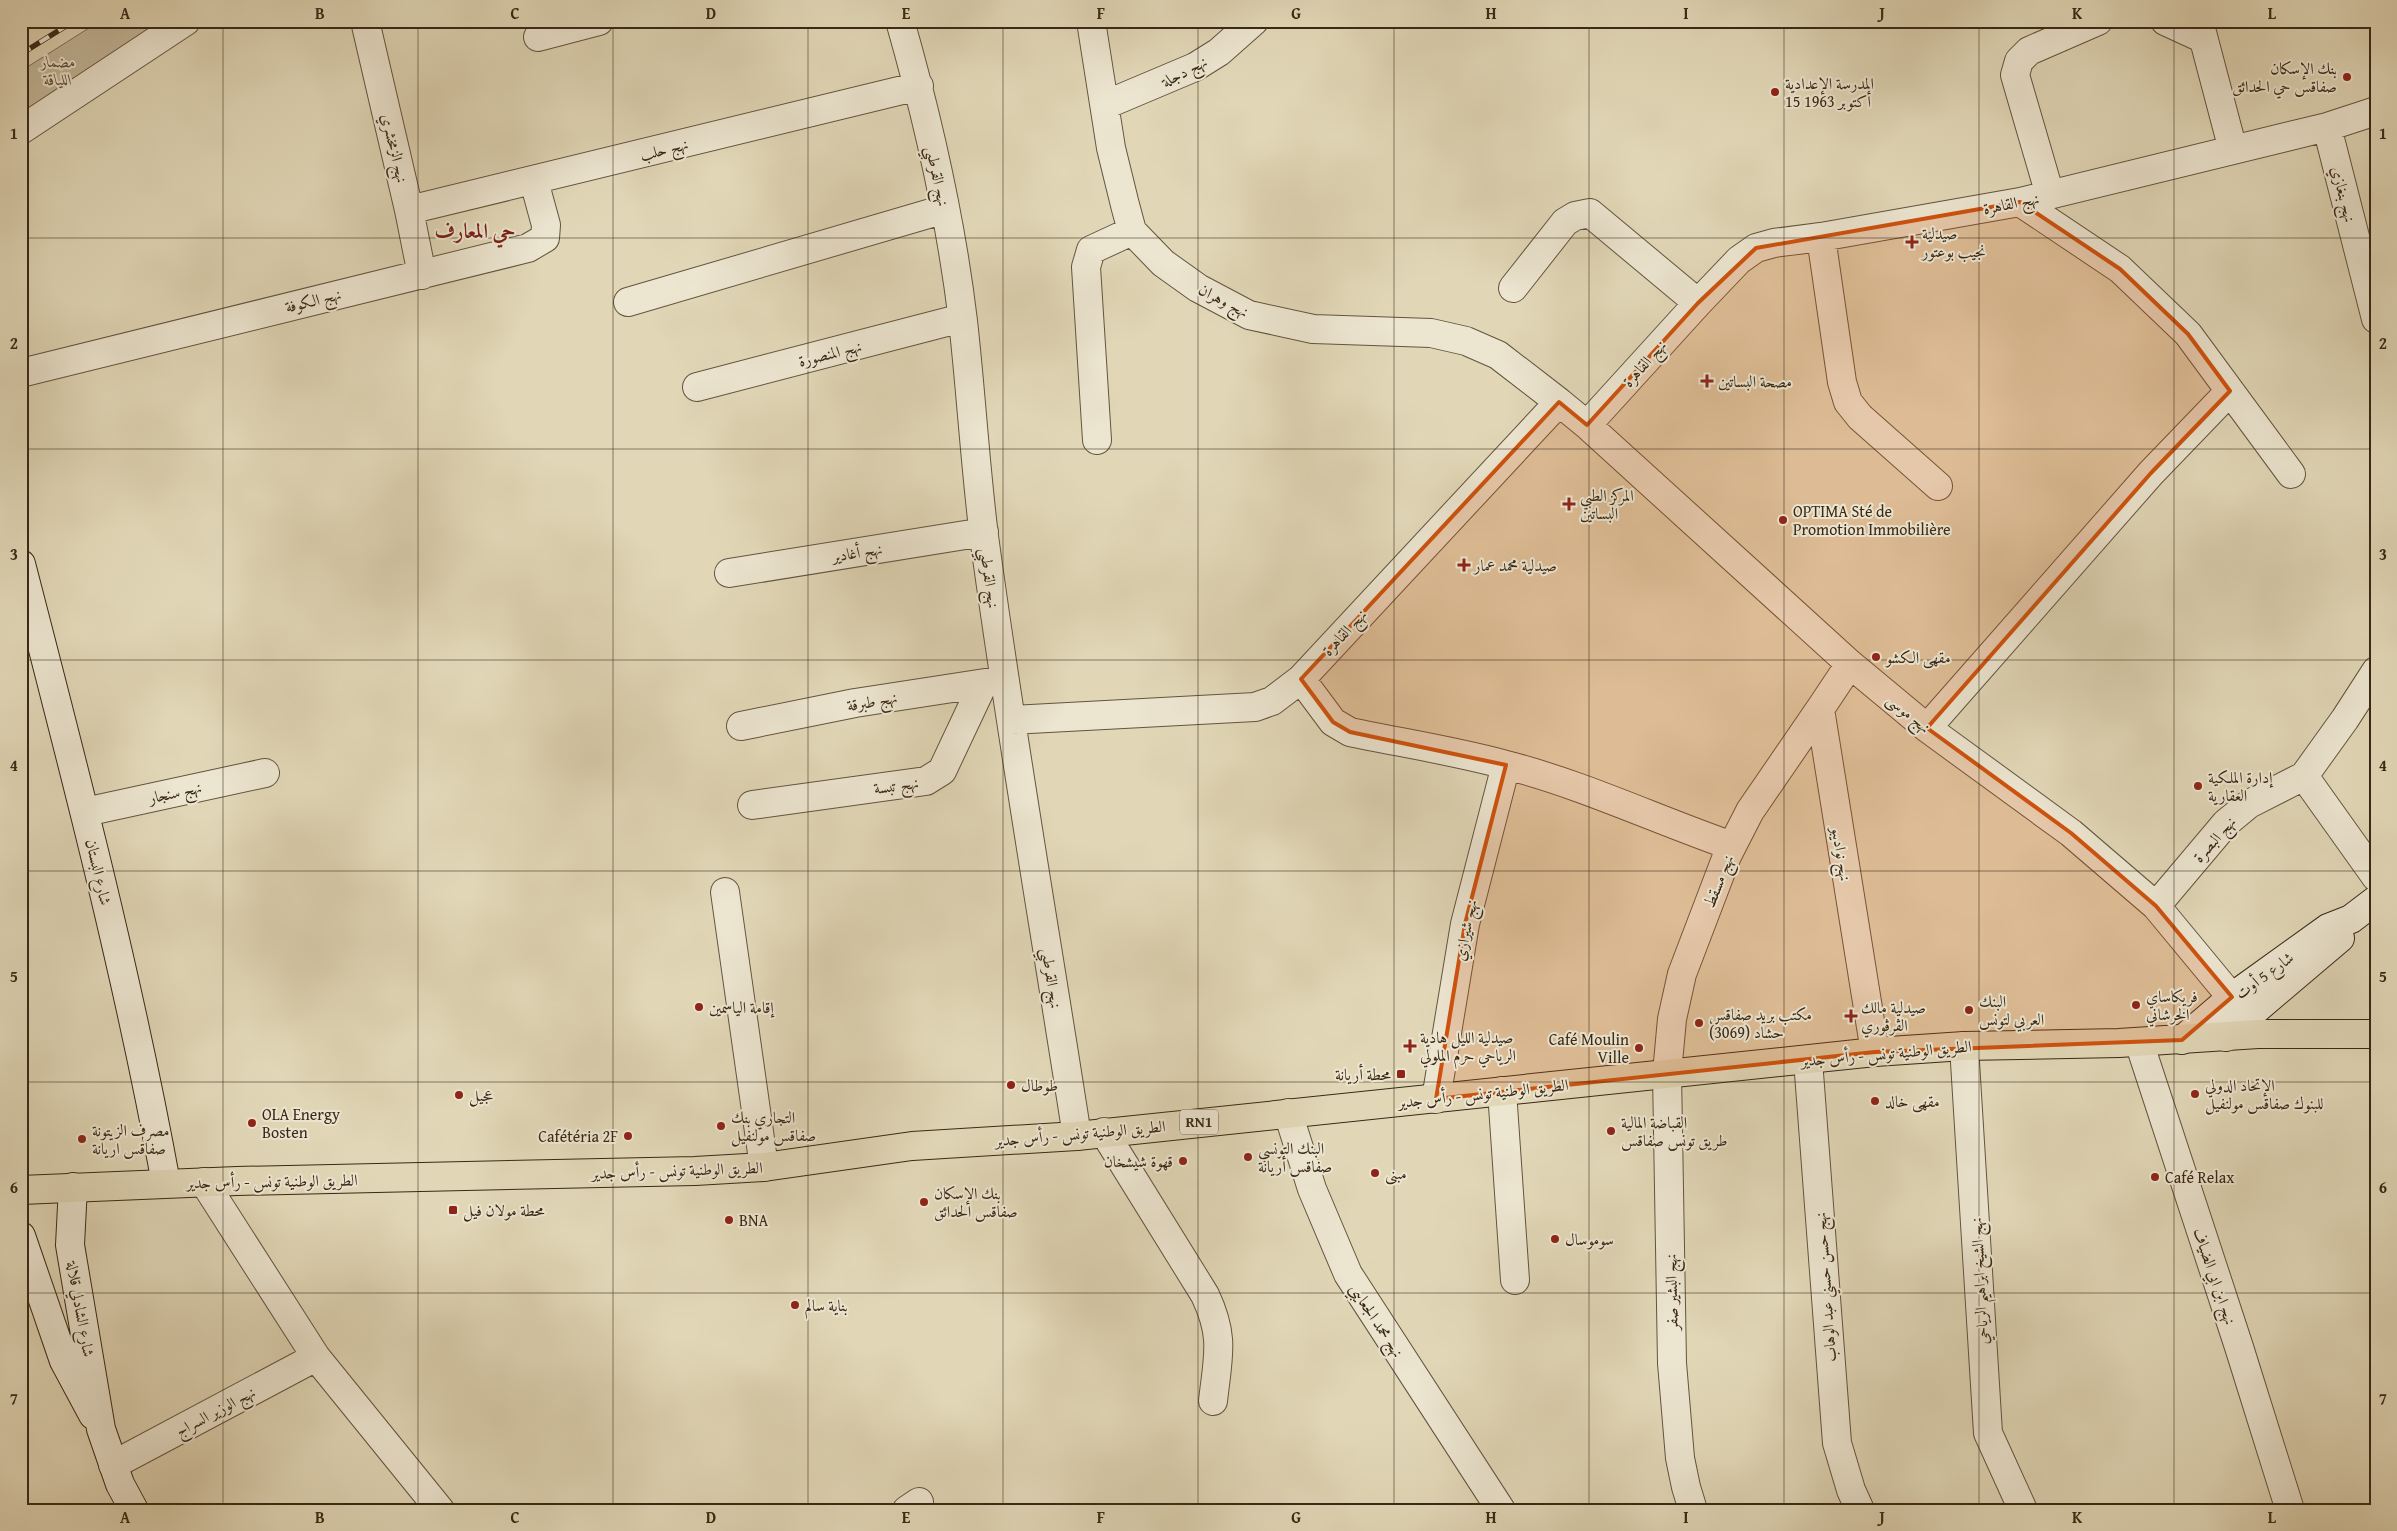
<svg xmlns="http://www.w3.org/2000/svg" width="2397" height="1531" font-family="'Gentium Book Plus',Amiri,serif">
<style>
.green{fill:#c4b99c;stroke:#7e7059}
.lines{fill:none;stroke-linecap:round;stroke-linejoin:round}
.street-casing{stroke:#63543e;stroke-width:30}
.secondary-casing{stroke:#392816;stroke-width:30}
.primary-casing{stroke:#392816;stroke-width:30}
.street{stroke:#ece5d0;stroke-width:28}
.secondary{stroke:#ece5d0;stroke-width:28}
.primary{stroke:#e1d7b7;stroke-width:28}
.rail-casing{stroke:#392816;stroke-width:5.5}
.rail{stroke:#ece5d0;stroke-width:4;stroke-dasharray:11;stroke-linecap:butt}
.marked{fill:#ce520e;fill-opacity:0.2;stroke:#ce520e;stroke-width:4;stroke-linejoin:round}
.grid{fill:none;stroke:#392816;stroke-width:1;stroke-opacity:0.55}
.poi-dot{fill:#8f2418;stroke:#ece5d0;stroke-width:2}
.labels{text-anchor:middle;stroke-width:4;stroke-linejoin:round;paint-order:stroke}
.shield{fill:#ece5d0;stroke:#6f614e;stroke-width:1}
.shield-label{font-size:15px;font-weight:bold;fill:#392816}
.park-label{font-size:16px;font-style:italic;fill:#5c4c38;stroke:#ece5d0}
.poi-label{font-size:16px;fill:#392816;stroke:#ece5d0;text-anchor:start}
.street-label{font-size:16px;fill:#392816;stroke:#ece5d0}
.district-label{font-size:21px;font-weight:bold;fill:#7a1f14;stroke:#ece5d0}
.neatline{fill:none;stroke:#392816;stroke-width:2}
.grid-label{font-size:16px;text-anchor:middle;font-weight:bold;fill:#392816}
</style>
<rect width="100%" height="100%" fill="#e1d7b7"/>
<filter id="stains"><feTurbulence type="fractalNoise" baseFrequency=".004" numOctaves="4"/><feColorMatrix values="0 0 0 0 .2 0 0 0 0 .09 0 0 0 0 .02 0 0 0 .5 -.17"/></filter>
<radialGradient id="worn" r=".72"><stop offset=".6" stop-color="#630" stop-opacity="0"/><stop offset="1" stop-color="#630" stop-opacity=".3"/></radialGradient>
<path class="green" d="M100,21H166L21,115V71Z"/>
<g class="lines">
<g class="street-casing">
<path id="street" d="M365,21L409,210L422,275
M900,21C928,119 951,220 963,321C971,392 975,464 984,536C1011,736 1046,936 1077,1136
M1091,21L1111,148L1125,205L1132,231L1163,263L1198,288L1249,315L1313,329L1431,333L1466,341L1498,355L1559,402
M2165,21L2202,38
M2199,21L2233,150
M538,37L599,21
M1105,105L1195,67L1219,52L1254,21
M2327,127L2376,319
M21,130L186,21
M2050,195L2015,75L2019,61L2029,51L2098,21
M2020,202L2120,269L2188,334L2291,474
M409,210L919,86
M1821,237L1842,382L1848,402L1860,417L1938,486
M1513,288L1565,222L1575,216L1590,213L1698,303
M628,302L945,209
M21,373L528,248L545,238L546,225L534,181
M697,387L962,318
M1587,425L1850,664L1927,728L2071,833L2156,906L2247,1016
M1097,440L1086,267L1091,250L1132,231
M729,573L984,532
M1850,664L1820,709L1875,1052
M1301,679L1333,722L1350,732C1402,743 1455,751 1506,765C1584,785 1657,820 1732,846
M1012,720L1255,707L1272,701L1301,679L1559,402L1587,425L1698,303L1739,260L1756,248L1774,243L1821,237L2020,202L2327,127L2376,111
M741,726L855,703L998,681
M1927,728L2151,473L2230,391
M2304,776L2376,877
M752,805L926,781L942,771L983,684
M85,812L265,773
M725,892L764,1167
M2156,906L2226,823L2249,804L2304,776L2345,719L2376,671
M2139,1042L2239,1347L2290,1510
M1964,1046L1988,1433L2023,1510
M1808,1060L1837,1443L1851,1490L1860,1510
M1502,1091L1515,1280
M1436,1099L1465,924L1506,765
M1288,1113L1312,1189L1348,1274L1501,1510
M1104,1132L1205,1295C1225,1337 1218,1356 1213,1401
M204,1182L316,1357L440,1510
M113,1465L316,1357
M907,1510L919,1502
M1693,1510L1686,1487L1680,1458L1672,1363L1667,1073L1672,1019L1682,974L1727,856L1750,811L1820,709"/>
</g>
<g class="secondary-casing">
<path id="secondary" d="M21,564C74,769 128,975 166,1183
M2226,1037L2247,1017L2340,938
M2182,1040L2232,997L2328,928L2351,919L2376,900
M73,1187L70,1245L101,1429L120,1484L134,1510
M21,1236L64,1361L93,1415"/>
</g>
<g class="primary-casing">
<path id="primary" d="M21,1190L237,1181L695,1171L764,1167L912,1146L1077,1136L1875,1052L1964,1046L2119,1043L2258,1034H2376"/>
</g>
<use href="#street" class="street"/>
<use href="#secondary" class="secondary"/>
<use href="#primary" class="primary"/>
<g class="rail-casing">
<path id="rail" d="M21,54L74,21"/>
</g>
<use href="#rail" class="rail"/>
</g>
<path class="marked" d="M2020,202L2120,269L2188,334L2230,391L2151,473L1927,728L2071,833L2156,906L2232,997L2182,1040L1875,1052L1436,1099L1465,924L1506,765L1350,732L1333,722L1301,679L1559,402L1587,425L1698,303L1756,248Z"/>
<path class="grid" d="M223,21V1510M418,21V1510M613,21V1510M808,21V1510M1003,21V1510M1198,21V1510M1394,21V1510M1589,21V1510M1784,21V1510M1979,21V1510M2174,21V1510M21,238H2376M21,449H2376M21,660H2376M21,871H2376M21,1082H2376M21,1293H2376"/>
<g class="poi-dot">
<circle cx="2347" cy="77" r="5"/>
<circle cx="1775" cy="92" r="5"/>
<path d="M1909.5 234.5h5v5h5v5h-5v5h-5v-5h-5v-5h5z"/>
<path d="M1704.5 373.5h5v5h5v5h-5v5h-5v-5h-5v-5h5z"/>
<path d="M1566.5 496.5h5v5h5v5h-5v5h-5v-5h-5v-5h5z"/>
<circle cx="1783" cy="520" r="5"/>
<path d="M1461.5 557.5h5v5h5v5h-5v5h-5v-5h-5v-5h5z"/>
<circle cx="1876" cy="657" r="5"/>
<circle cx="2198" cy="786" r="5"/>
<circle cx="2136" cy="1005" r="5"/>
<circle cx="699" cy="1007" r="5"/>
<circle cx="1969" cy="1010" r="5"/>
<path d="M1848.5 1008.5h5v5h5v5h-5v5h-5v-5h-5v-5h5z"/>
<circle cx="1699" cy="1023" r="5"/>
<path d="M1407.5 1038.5h5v5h5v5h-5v5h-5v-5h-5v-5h5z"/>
<circle cx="1639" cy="1048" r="5"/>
<rect x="1396" y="1069" width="10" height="10" rx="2.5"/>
<circle cx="1011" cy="1085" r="5"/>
<circle cx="2195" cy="1094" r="5"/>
<circle cx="459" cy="1095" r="5"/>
<circle cx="1875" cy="1101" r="5"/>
<circle cx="252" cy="1123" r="5"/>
<circle cx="721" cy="1126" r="5"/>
<circle cx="1611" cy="1131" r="5"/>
<circle cx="628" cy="1136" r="5"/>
<circle cx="82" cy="1139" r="5"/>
<circle cx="1248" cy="1157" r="5"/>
<circle cx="1183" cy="1161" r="5"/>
<circle cx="1375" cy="1173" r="5"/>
<circle cx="2155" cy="1177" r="5"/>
<circle cx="924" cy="1202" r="5"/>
<rect x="448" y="1205" width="10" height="10" rx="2.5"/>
<circle cx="729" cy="1220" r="5"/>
<circle cx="1555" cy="1239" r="5"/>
<circle cx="795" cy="1305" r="5"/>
</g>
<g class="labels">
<rect class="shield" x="1180" y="1109.5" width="38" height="25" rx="4"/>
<g class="shield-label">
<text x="1199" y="1127">RN1</text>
</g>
<g class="park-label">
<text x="58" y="67">مضمار<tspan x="58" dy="18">اللياقة</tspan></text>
</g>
<g class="poi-label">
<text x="2337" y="74" text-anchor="end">بنك الإسكان<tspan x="2337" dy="18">صفاقس حي الحدائق</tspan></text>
<text x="1785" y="89">المدرسة الإعدادية<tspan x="1785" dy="18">15 أكتوبر 1963</tspan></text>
<text x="1922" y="239">صيدلية<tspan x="1922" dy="18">نجيب بوعتور</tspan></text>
<text x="1718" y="387">مصحة البساتين</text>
<text x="1580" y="501">المركز الطبي<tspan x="1580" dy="18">البساتين</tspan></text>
<text x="1793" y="517">OPTIMA Sté de<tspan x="1793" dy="18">Promotion Immobilière</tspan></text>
<text x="1474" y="571">صيدلية محمد عمار</text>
<text x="1886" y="663">مقهى الكشو</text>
<text x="2208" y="783">إدارة الملكية<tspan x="2208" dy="18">العقارية</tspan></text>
<text x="2146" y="1002">فريكاساي<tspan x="2146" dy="18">الخرشاني</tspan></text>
<text x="1979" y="1007">البنك<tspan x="1979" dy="18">العربي لتونس</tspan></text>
<text x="709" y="1013">إقامة الياسمين</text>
<text x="1861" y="1013">صيدلية مالك<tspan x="1861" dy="18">الڤرڤوري</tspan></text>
<text x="1709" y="1020">مكتب بريد صفاقس<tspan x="1709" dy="18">حشاد (3069)</tspan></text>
<text x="1420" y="1043">صيدلية الليل هادية<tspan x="1420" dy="18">الرياحي حرم الملولي</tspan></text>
<text x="1629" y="1045" text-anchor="end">Café Moulin<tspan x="1629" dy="18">Ville</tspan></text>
<text x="1391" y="1080" text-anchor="end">محطة أريانة</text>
<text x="1021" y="1091">طوطال</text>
<text x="2205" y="1091">الإتحاد الدولي<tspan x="2205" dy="18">للبنوك صفاقس مولنفيل</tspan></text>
<text x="469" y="1101">عجيل</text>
<text x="1885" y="1107">مقهى خالد</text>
<text x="262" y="1120">OLA Energy<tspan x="262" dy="18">Bosten</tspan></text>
<text x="731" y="1123">التجاري بنك<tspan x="731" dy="18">صفاقس مولنفيل</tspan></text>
<text x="1621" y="1128">القباضة المالية<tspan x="1621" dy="18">طريق تونس صفاقس</tspan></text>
<text x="92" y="1136">مصرف الزيتونة<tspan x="92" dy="18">صفاقس اريانة</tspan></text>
<text x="618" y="1142" text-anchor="end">Cafétéria 2F</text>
<text x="1258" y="1154">البنك التونسي<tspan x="1258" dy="18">صفاقس أريانة</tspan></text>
<text x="1173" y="1167" text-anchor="end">قهوة شيشخان</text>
<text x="1385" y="1179">مبنى</text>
<text x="2165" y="1183">Café Relax</text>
<text x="934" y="1199">بنك الإسكان<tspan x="934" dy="18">صفاقس الحدائق</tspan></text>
<text x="463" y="1216">محطة مولان فيل</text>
<text x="739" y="1226">BNA</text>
<text x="1565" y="1245">سوموسال</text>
<text x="805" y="1311">بناية سالم</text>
</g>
<g class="street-label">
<text transform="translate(1184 71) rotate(-27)" y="6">نهج دجلة</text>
<text transform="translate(395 148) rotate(77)" y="6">نهج الزمخشري</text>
<text transform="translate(664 149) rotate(-14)" y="6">نهج حلب</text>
<text transform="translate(938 176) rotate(78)" y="6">نهج القرطبي</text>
<text transform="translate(2344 194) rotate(76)" y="6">نهج بنغازي</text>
<text transform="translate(2011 203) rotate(-11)" y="6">نهج القاهرة</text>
<text transform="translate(313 300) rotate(-14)" y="6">نهج الكوفة</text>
<text transform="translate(1224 300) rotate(28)" y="6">نهج وهران</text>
<text transform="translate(830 353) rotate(-14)" y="6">نهج المنصورة</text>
<text transform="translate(1644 363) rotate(-48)" y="6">نهج القاهرة</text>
<text transform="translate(857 552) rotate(-9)" y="6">نهج أغادير</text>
<text transform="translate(990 578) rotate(82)" y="6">نهج القرطبي</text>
<text transform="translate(1344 632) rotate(-47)" y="6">نهج القاهرة</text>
<text transform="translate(872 701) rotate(-10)" y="6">نهج طبرقة</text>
<text transform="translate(1909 713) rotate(40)" y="6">نهج موسى</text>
<text transform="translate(896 785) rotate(-8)" y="6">نهج تبسة</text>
<text transform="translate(175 792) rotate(-12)" y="6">نهج سنجار</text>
<text transform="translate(2214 839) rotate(-48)" y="6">نهج البصرة</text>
<text transform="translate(1842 854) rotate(81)" y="6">نهج نواديبو</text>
<text transform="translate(99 872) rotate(77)" y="6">شارع البستان</text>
<text transform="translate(1718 881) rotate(-68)" y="6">نهج مسقط</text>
<text transform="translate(1465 930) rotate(-78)" y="6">نهج شيرازي</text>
<text transform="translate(2264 975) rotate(-36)" y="6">شارع 5 أوت</text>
<text transform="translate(1052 978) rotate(81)" y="6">نهج القرطبي</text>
<text transform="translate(1886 1053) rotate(-5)" y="6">الطريق الوطنية تونس - رأس جدير</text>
<text transform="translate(1483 1093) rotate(-6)" y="6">الطريق الوطنية تونس - رأس جدير</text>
<text transform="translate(1080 1133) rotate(-5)" y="6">الطريق الوطنية تونس - رأس جدير</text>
<text transform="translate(677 1170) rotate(-2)" y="6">الطريق الوطنية تونس - رأس جدير</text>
<text transform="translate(272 1181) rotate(-1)" y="6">الطريق الوطنية تونس - رأس جدير</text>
<text transform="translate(2215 1276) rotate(71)" y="6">نهج ابن ابي الضياف</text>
<text transform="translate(1979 1281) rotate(-93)" y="6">نهج الشيخ ابراهيم الرياحي</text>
<text transform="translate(1825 1287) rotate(-94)" y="6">نهج حسن حسني عبد الوهاب</text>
<text transform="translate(1671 1292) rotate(-91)" y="6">نهج البشير صفر</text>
<text transform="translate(81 1309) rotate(80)" y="6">شارع الشادلي قلالة</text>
<text transform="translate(1377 1320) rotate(57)" y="6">نهج محمد الجعايبي</text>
<text transform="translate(215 1411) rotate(-28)" y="6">نهج الوزير السراج</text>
</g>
<g class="district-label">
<text x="475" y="238">حي المعارف</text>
</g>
</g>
<rect width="2397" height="1531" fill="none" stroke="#e1d7b7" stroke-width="55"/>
<rect x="28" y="28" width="2342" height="1476" class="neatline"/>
<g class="grid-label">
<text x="125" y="19">A</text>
<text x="320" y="19">B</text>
<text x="515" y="19">C</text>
<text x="711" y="19">D</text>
<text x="906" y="19">E</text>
<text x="1101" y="19">F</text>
<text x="1296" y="19">G</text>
<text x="1491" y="19">H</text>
<text x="1686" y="19">I</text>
<text x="1882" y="19">J</text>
<text x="2077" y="19">K</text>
<text x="2272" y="19">L</text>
<text x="14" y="139">1</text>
<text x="2383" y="139">1</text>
<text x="14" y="349">2</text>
<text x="2383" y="349">2</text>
<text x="14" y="560">3</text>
<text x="2383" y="560">3</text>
<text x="14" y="771">4</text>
<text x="2383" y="771">4</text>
<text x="14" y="982">5</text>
<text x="2383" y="982">5</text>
<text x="14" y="1193">6</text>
<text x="2383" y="1193">6</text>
<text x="14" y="1404">7</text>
<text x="2383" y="1404">7</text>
<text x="125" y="1523">A</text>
<text x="320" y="1523">B</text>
<text x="515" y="1523">C</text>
<text x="711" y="1523">D</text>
<text x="906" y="1523">E</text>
<text x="1101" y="1523">F</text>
<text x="1296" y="1523">G</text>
<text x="1491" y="1523">H</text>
<text x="1686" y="1523">I</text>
<text x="1882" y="1523">J</text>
<text x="2077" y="1523">K</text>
<text x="2272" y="1523">L</text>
</g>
<rect width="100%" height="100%" filter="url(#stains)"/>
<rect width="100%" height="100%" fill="url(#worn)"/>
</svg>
